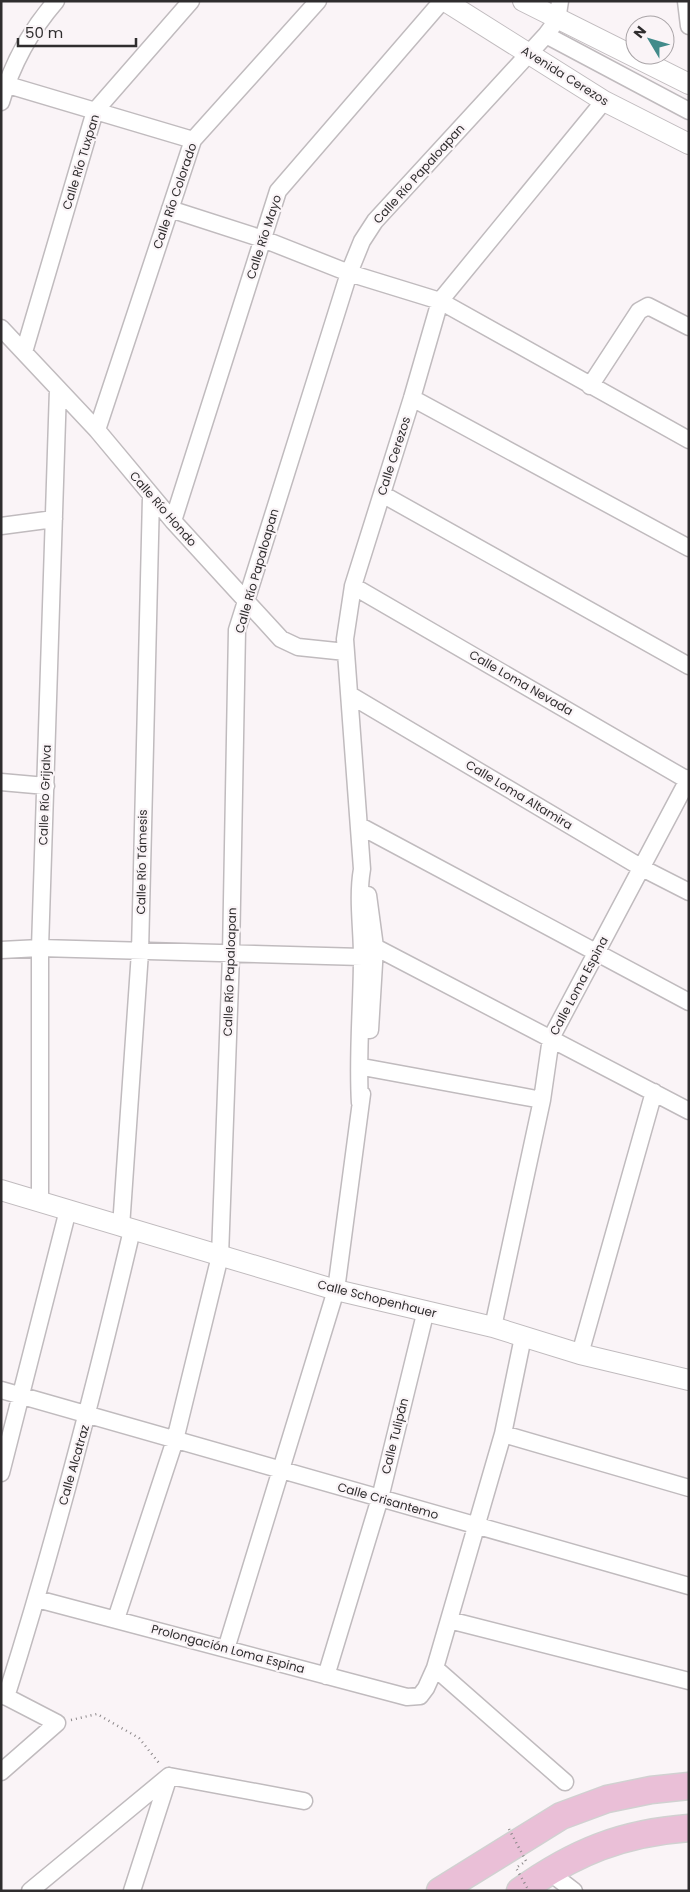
<svg xmlns="http://www.w3.org/2000/svg" width="690" height="1892" font-family="Poppins,sans-serif">
<style>
.lines{fill:none;stroke-linecap:round;stroke-linejoin:round}
.minor-casing{stroke:#c0bbbe;stroke-width:19}
.tertiary-casing{stroke:#c0bbbe;stroke-width:22}
.primary-casing{stroke:#d1d1d1;stroke-width:29}
.path{stroke:#8c888a;stroke-width:2.5;stroke-dasharray:1 4;stroke-linecap:butt}
.minor{stroke:#fff;stroke-width:16}
.tertiary{stroke:#fff;stroke-width:20}
.primary{stroke:#eabfd7;stroke-width:26}
.path-bridge{stroke:#8c888a;stroke-width:2.5;stroke-dasharray:1 4;stroke-linecap:butt}
.labels{text-anchor:middle;stroke-width:4.5;stroke-linejoin:round;paint-order:stroke}
.street-label{font-size:12px;fill:#2f2d2e;stroke:#faf4f7}
</style>
<rect width="100%" height="100%" fill="#faf4f7"/>
<g class="lines">
<g class="minor-casing">
<path id="minor" d="M686,1L689,26
M546,35L689,111
M1,83L193,140
M1,102C12,64 30,31 56,1
M170,209L263,239L349,273L440,301L689,440
M1,328L97,430L173,521L281,639L298,647L346,652
M24,352L95,111L191,1
M590,386L639,311L648,306L689,327
M412,398L689,548
M97,430L193,140L318,1
M382,494L689,666
M173,521L278,191L442,1
M1,526L54,519
M353,586L689,781
M350,695L642,868L689,892
M1,782L46,786
M360,826L689,1002
M368,895L375,947L370,1030
M375,947L689,1111
M1,950L40,948L362,957
M368,1068L542,1100
M360,1103C357,1054 362,1006 362,957C362,927 357,898 362,869L345,639L353,586L412,398L440,301L604,101
M40,1201V948L58,389
M121,1227L140,952L151,497
M493,1327L542,1100L551,1038L689,778
M580,1354L654,1092
M1,1390L689,1586
M503,1434L689,1488
M1,1473L68,1210
M37,1599L407,1697L420,1696L426,1688L435,1668L503,1434L523,1337
M116,1619L175,1440L220,1256L231,955L237,630L349,273L362,241L375,221L546,35L557,20L560,1
M449,1620L689,1681
M226,1649L336,1290L362,1094
M435,1668L565,1782
M326,1676L380,1498L426,1310
M1,1694L57,1723L1,1772
M6,1697C55,1543 95,1387 132,1230
M169,1776L304,1801
M548,1871L574,1891
M30,1891L169,1776
M132,1891L169,1776"/>
</g>
<g class="tertiary-casing">
<path id="tertiary" d="M445,1L604,101L689,144
M523,1L689,84
M1,1190L336,1290L493,1327L580,1354L689,1380"/>
</g>
<g class="primary-casing">
<path id="primary" d="M440,1891L561,1816L607,1799L651,1790L689,1786
M520,1891C575,1852 622,1833 689,1828"/>
</g>
<path class="path" d="M71,1720L97,1714L139,1738L159,1763"/>
<use href="#minor" class="minor"/>
<use href="#tertiary" class="tertiary"/>
<use href="#primary" class="primary"/>
<path class="path-bridge" d="M509,1829L526,1861L516,1868L529,1891"/>
</g>
<g class="labels">
<g class="street-label">
<text transform="translate(565 76) rotate(32)" y="4">Avenida Cerezos</text>
<text transform="translate(81 162) rotate(-73)" y="4">Calle Río Tuxpan</text>
<text transform="translate(419 174) rotate(-48)" y="4">Calle Río Papaloapan</text>
<text transform="translate(175 196) rotate(-71)" y="4">Calle Río Colorado</text>
<text transform="translate(264 237) rotate(-72)" y="4">Calle Río Mayo</text>
<text transform="translate(394 456) rotate(-72)" y="4">Calle Cerezos</text>
<text transform="translate(163 509) rotate(49)" y="4">Calle Río Hondo</text>
<text transform="translate(257 571) rotate(-74)" y="4">Calle Río Papaloapan</text>
<text transform="translate(521 683) rotate(30)" y="4">Calle Loma Nevada</text>
<text transform="translate(45 795) rotate(-88)" y="4">Calle Río Grijalva</text>
<text transform="translate(519 795) rotate(31)" y="4">Calle Loma Altamira</text>
<text transform="translate(142 862) rotate(-89)" y="4">Calle Río Támesis</text>
<text transform="translate(230 972) rotate(-88)" y="4">Calle Río Papaloapan</text>
<text transform="translate(579 986) rotate(-62)" y="4">Calle Loma Espina</text>
<text transform="translate(377 1299) rotate(14)" y="4">Calle Schopenhauer</text>
<text transform="translate(395 1436) rotate(-76)" y="4">Calle Tulipán</text>
<text transform="translate(74 1465) rotate(-74)" y="4">Calle Alcatraz</text>
<text transform="translate(388 1501) rotate(16)" y="4">Calle Crisantemo</text>
<text transform="translate(228 1649) rotate(15)" y="4">Prolongación Loma Espina</text>
</g>
</g>
<rect width="690" height="1892" fill="none" stroke="#2f2d2e" stroke-width="5"/>
<g transform="translate(650 40) rotate(308)"><circle r="24" fill="#faf4f7" stroke="#a9a4a7"/>
<path d="M0-4L9 19L0 12L-9 19Z" fill="#428b8b"/>
<text y="-8" font-size="14" font-weight="bold" text-anchor="middle" fill="#2f2d2e">N</text>
</g>
<path d="M18 38v8h118v-8" fill="none" stroke="#2f2d2e" stroke-width="2.5"/>
<text x="25" y="38" font-size="15" fill="#2f2d2e" stroke="#faf4f7" stroke-width="4" paint-order="stroke">50 m</text>
</svg>
